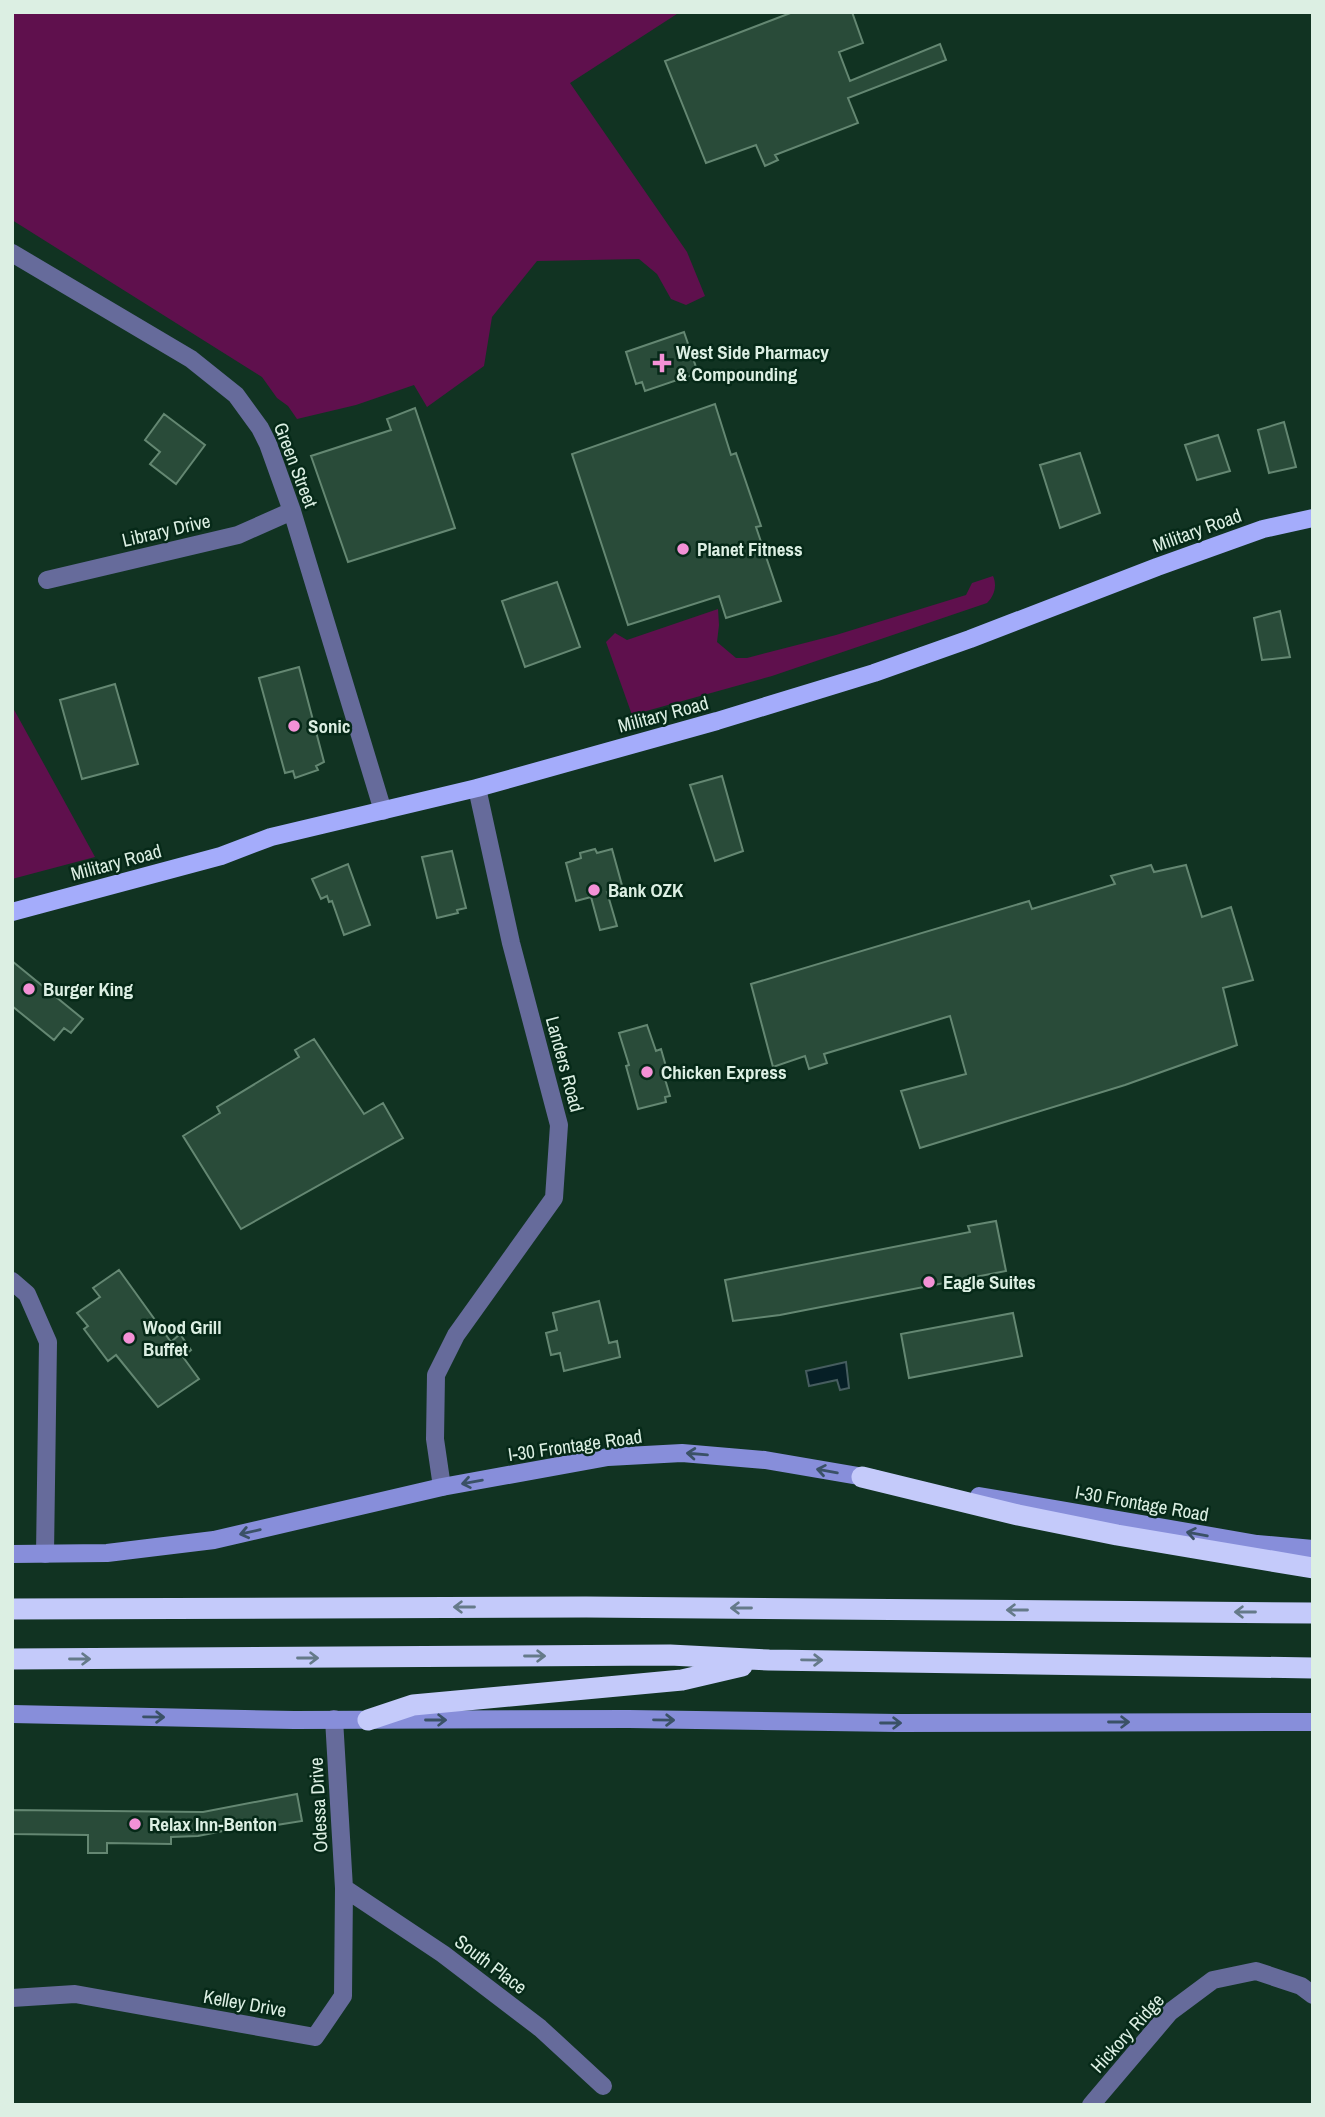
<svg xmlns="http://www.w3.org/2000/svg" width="1325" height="2117" font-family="'Archivo Narrow',sans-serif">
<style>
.green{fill:#5f104d}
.water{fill:#061f26;stroke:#465d5f;stroke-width:2}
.building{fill:#294b39;stroke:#648772;stroke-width:2}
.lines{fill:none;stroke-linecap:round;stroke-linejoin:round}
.minor{stroke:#666b9b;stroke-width:18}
.secondary{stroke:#878eda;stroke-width:18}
.primary{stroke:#a4acfb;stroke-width:18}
.motorway{stroke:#c4cafa;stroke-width:21}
.oneway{stroke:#3a5166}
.oneway2{stroke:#657a89}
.poi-dot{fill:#f391d6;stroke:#062918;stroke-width:2.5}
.labels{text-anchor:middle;stroke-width:5;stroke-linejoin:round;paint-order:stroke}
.poi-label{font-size:19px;font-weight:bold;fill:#dcefe3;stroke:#062918;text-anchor:start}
.street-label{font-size:19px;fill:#dcefe3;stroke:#062918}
</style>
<rect width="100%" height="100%" fill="#132"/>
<path class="green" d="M12,12H680L570,83L687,252L705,296L686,305L671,299L657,274L639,259L537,261L492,317L484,366L427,407L414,385L356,405L297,419L288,406L277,398L262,377L12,220Z
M993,576C997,585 995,595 987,603L772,676L632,715L606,642L615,633L627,640L718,609L719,625L717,642L736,658H747L836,635L966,595L972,583Z
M12,706L95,857L12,879Z"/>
<path class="water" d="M846,1362L849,1388L840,1390L837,1380L809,1386L806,1371Z"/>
<path class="building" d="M793,12H852L863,43L839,52L850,81L940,44L946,60L848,98L858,123L775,155L778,160L765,166L756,145L706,163L665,61Z
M684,332L698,373L645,391L642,382L636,384L626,352Z
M715,404L731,455L736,453L761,526L756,527L781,601L726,618L719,596L628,625L572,454Z
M415,408L455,528L348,562L311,456L391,430L387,419Z
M164,414L205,445L176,484L150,464L160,452L145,440Z
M1284,422L1296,467L1269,473L1258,430Z
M1218,435L1230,471L1197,480L1185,445Z
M1080,453L1100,513L1060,528L1040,465Z
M557,582L580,647L525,667L502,601Z
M1280,611L1290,657L1262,660L1254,618Z
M299,667L324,762L316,766L318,770L295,778L293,771L285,773L259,678Z
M115,684L138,764L82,779L60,700Z
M722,776L743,851L715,861L690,785Z
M595,849L597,853L612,849L623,889L607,892L617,926L600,930L591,897L576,901L566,863L581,858L580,853Z
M452,851L466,908L457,910L458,913L437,918L422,857Z
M348,864L370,925L344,935L332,901L329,902L327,896L321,899L312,879Z
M1151,865L1154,872L1186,865L1202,917L1231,907L1253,980L1223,988L1237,1045L1125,1085L920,1148L901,1091L966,1074L950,1016L824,1054L827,1063L809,1069L805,1056L773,1067L751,984L1029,901L1032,909L1115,884L1111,876Z
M12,961L83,1019L71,1033L64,1028L54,1040L12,1006Z
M647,1025L656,1051L661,1049L669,1077L665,1079L670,1096L665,1097L666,1102L638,1109L626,1066L629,1065L619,1033Z
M314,1039L364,1114L383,1103L403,1138L241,1229L183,1136L220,1113L217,1107L299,1057L295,1050Z
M996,1221L1006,1271L780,1315L733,1321L725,1280L970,1232L968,1226Z
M119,1270L171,1342L180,1334L191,1350L183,1357L199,1379L158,1407L116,1355L108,1361L84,1329L88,1326L77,1313L100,1297L93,1288Z
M599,1301L609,1343L617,1341L620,1357L564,1371L560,1353L551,1355L546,1333L557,1330L553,1313Z
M1013,1313L1022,1356L909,1378L901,1334Z
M297,1794L302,1821L270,1826L269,1822L198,1836L171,1837V1844L107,1843V1853H88V1835L12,1834V1810L203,1812Z"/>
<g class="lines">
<path class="minor" d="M12,253L191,359L236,395L260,428L268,444L292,511L383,811
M47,580L238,535L292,511
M12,1281L27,1294L48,1342L45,1554
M442,1487L435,1439L436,1375L456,1335L554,1198L559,1125L511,943L477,788
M344,1888L443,1954L540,2028L603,2086
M12,1998L75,1994L315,2037L343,1996L344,1888L334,1719
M1091,2105L1170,2012L1213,1980L1256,1971L1301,1986L1313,1995"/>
<path class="secondary" d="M979,1496L1257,1544L1313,1549
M12,1554L107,1553L214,1540L442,1487L608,1457L682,1453L765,1460L876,1479
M12,1714L294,1720L629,1719L897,1723L1313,1722"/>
<path class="primary" d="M12,912L221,856L271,837L477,788L717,721L874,673L970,639L1157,567L1263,529L1313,518"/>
<path class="motorway" d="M862,1477L1018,1515L1117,1535L1313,1568
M12,1609L586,1607L1313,1613
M12,1659L670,1655L769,1660L1313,1668
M368,1720L413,1705L682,1680L742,1666"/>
</g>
<defs><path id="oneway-shaft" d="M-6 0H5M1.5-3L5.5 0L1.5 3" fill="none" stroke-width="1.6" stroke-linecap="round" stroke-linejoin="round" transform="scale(1.75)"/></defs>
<g class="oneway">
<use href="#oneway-shaft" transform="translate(697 1454) rotate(-175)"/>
<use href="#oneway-shaft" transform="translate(827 1471) rotate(-170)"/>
<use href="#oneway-shaft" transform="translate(472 1482) rotate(170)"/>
<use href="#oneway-shaft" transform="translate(250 1532) rotate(167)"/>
<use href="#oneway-shaft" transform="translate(1197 1534) rotate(-170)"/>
<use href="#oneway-shaft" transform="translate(154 1717) rotate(1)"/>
<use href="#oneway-shaft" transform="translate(436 1720)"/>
<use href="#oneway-shaft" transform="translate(664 1720) rotate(1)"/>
<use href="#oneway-shaft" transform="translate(1119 1722)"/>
<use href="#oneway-shaft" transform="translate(891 1723)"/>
</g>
<g class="oneway2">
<use href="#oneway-shaft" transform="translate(464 1607) rotate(180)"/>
<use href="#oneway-shaft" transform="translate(741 1608) rotate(-180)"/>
<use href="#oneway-shaft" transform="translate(1017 1610) rotate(-180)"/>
<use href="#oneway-shaft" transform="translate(1245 1612) rotate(-180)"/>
<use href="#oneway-shaft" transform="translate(535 1656)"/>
<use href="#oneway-shaft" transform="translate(308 1658)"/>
<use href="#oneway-shaft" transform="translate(80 1659)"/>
<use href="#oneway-shaft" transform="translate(812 1660) rotate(1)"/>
</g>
<g class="poi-dot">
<path d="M658.5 352.5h7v7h7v7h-7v7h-7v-7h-7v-7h7z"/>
<circle cx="683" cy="549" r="7"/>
<circle cx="294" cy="726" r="7"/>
<circle cx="594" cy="890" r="7"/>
<circle cx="29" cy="989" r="7"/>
<circle cx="647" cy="1072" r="7"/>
<circle cx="929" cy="1282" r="7"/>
<circle cx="129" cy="1338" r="7"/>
<circle cx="135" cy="1824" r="7"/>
</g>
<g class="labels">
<g class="poi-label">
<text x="676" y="359">West Side Pharmacy<tspan x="676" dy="22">&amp; Compounding</tspan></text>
<text x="697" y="556">Planet Fitness</text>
<text x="308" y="733">Sonic</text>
<text x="608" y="897">Bank OZK</text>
<text x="43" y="996">Burger King</text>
<text x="661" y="1079">Chicken Express</text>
<text x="943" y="1289">Eagle Suites</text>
<text x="143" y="1334">Wood Grill<tspan x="143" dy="22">Buffet</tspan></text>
<text x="149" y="1831">Relax Inn-Benton</text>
</g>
<g class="street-label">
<text transform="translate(296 465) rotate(69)" y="7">Green Street</text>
<text transform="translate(166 530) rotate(-13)" y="7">Library Drive</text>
<text transform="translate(1197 530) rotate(-20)" y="7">Military Road</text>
<text transform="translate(663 714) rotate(-15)" y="7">Military Road</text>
<text transform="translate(116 862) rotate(-15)" y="7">Military Road</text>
<text transform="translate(565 1064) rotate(75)" y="7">Landers Road</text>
<text transform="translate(575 1445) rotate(-8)" y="7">I-30 Frontage Road</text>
<text transform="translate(1142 1503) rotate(10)" y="7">I-30 Frontage Road</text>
<text transform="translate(318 1805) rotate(-93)" y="7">Odessa Drive</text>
<text transform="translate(491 1964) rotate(37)" y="7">South Place</text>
<text transform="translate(245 2003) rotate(10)" y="7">Kelley Drive</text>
<text transform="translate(1127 2033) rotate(-48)" y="7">Hickory Ridge</text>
</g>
</g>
<rect width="1325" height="2117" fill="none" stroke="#dcefe3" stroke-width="28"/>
</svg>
